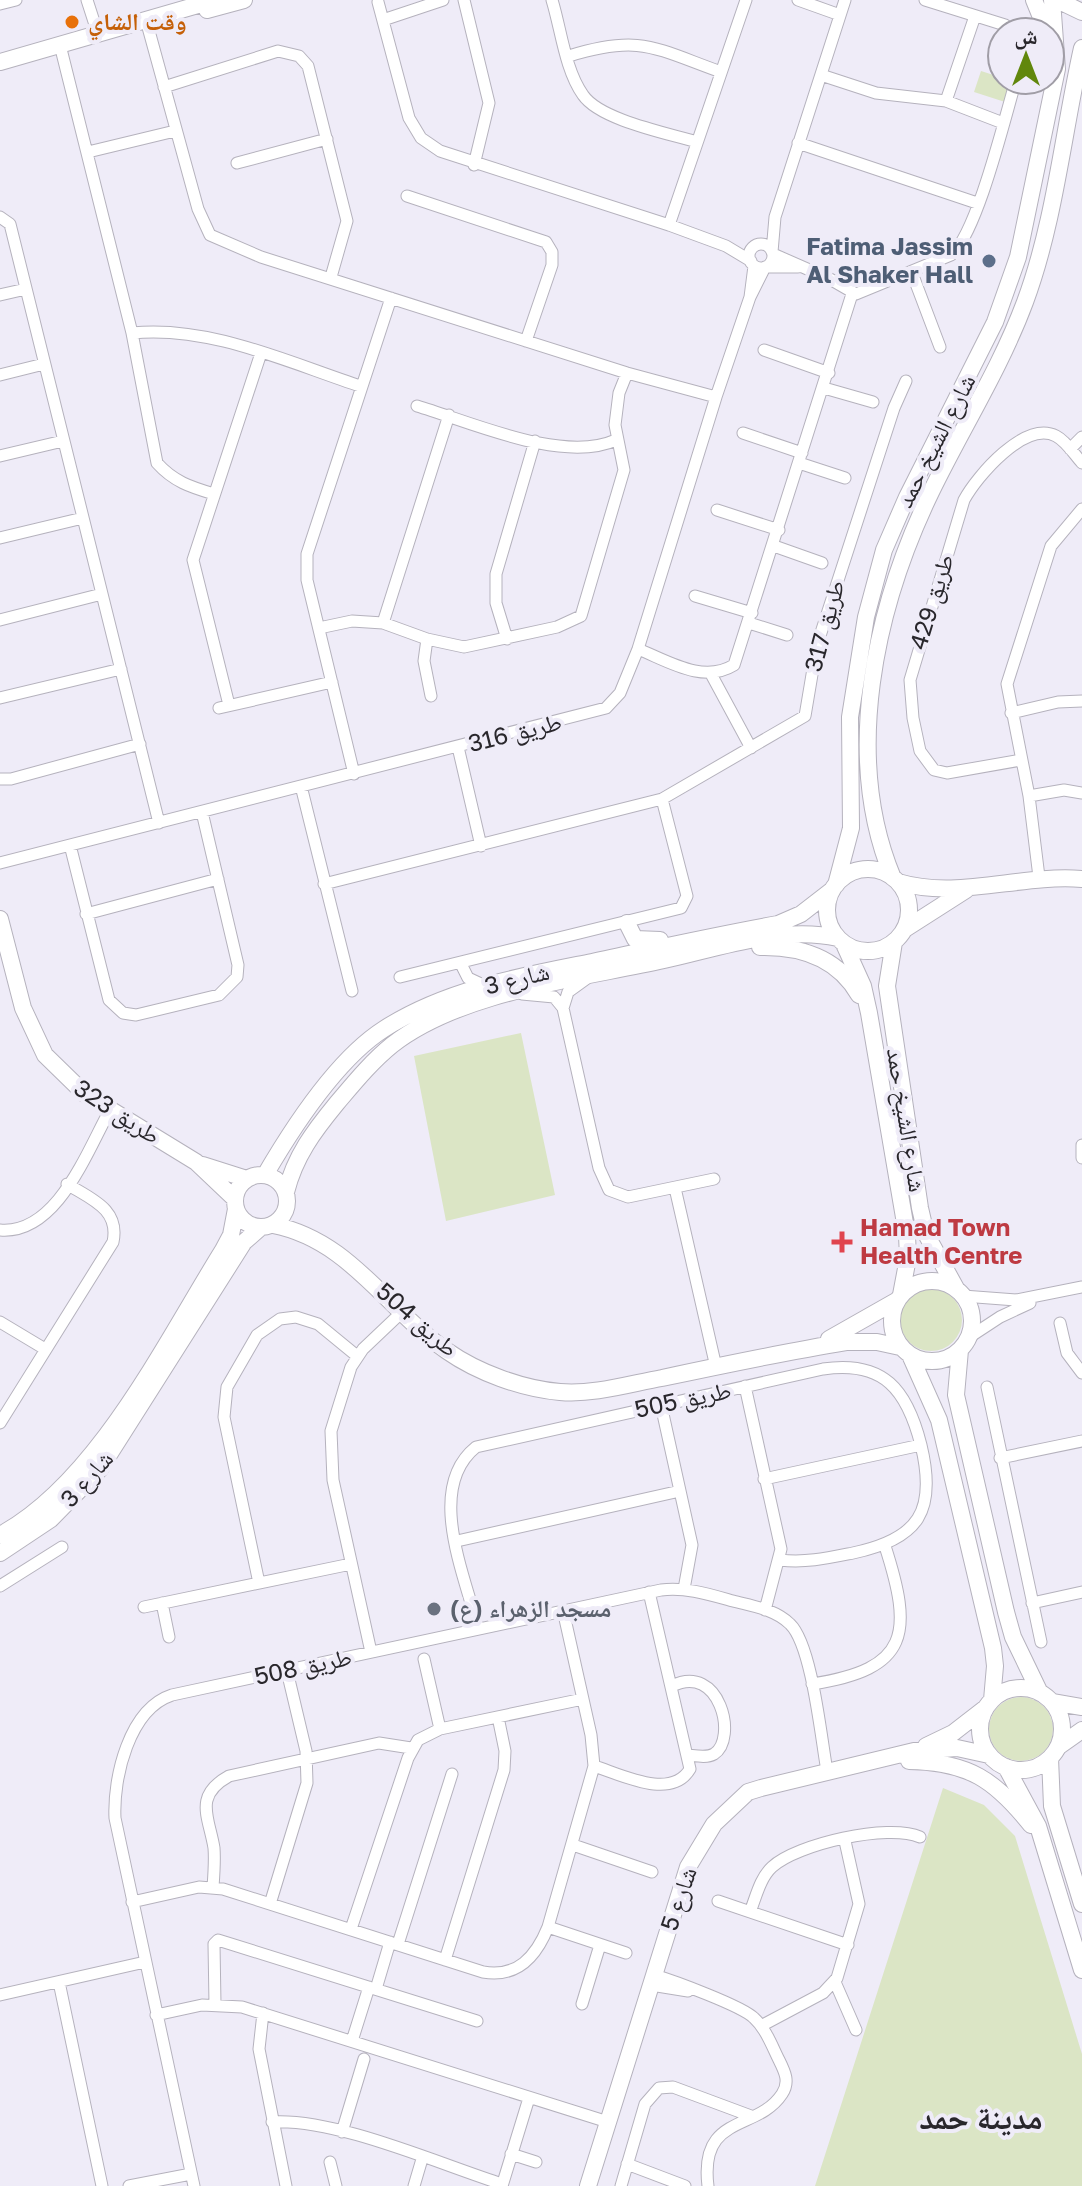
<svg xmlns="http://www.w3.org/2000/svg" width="1082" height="2186" font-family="'Golos Text','Noto Naskh Arabic',sans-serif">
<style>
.green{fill:#dbe5c5}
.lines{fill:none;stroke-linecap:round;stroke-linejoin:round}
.street-casing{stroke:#b5b2bd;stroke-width:13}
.secondary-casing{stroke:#b5b2bd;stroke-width:18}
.street{stroke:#fff;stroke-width:11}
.secondary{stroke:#fff;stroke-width:16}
.food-dot{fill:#e8710a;stroke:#efecf8;stroke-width:3}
.service-dot{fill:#5c6f8a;stroke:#efecf8;stroke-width:3}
.health-dot{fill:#e0444e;stroke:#efecf8;stroke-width:3}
.worship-dot{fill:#6b7280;stroke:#efecf8;stroke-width:3}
.labels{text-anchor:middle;stroke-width:8;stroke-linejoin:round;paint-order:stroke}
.food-label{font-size:24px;font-weight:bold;fill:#c56008;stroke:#efecf8;text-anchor:start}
.service-label{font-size:24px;font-weight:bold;fill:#4e5e75;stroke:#efecf8;text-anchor:end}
.street-label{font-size:24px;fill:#29272c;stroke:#efecf8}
.health-label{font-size:24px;font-weight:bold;fill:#be3a42;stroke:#efecf8;text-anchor:start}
.worship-label{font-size:24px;font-weight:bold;fill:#5b616d;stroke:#efecf8;text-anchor:start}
.district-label{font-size:32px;font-weight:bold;fill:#29272c;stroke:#efecf8}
</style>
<rect width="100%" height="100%" fill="#efecf8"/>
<path class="green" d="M981,71L1012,81L1005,102L974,92Z
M521,1033L555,1195L446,1221L414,1056Z
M900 1320a31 31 0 1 1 62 0a31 31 0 1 1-62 0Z
M989 1729a32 32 0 1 1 64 0a32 32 0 1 1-64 0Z
M943,1788L984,1805L1015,1836L1082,2054V2186H815Z"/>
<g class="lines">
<g class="street-casing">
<path id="street" d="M87,0L98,34
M464,0L489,103L474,165
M552,0C561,29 565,70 583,95C600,120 667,133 697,142
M798,0L840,15
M925,0L1005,25L1015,32
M378,2L409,118L421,138L440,151L669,225L726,246L751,261
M0,4L16,0
M146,20L198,209L210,235L261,257L627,373L716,397
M383,20L443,0
M60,45L132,333L157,463C174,482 191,487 214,494
M569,56C640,34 654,48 721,72
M821,75L876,93L946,101L1003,123
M164,87L278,51L299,56L308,66L347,221L331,277
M946,101L975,16
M798,143L977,203
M88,152L175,131
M237,163L327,139
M407,196L546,242L552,252V265L526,341
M0,217L10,224L159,823
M669,225L746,0
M749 256a12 12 0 1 1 24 0a12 12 0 1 1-24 0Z
M772,252L775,217L845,0
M773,254L830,279L856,294L951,255C977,234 1005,117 1016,80
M766,267H798
M912,273L940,347
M0,295L26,289
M750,297L754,266
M132,333C209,325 287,362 360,386
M764,350L829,373
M0,375L44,364
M824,388L873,402
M417,406C471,422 563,464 616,440
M743,433L802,453
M1070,449L1082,437
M0,456L63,441
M799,463L845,478
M717,510L779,530
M0,538L83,518
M774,546L822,563
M695,596L752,613
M0,620L102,594
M383,623L449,415
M749,623L787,635
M319,628L352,621L383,623L427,639L464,647L557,627L581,616L624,470L615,425L619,393L627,373
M427,639L424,661L431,696
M507,639L496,603V574L535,441
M638,649C668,661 703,684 734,665L852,294
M711,674L751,748
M0,698L121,669
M229,705L193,560L261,353
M219,708L332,682
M1011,713L1058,702L1082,701
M458,747L481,846
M1021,760L947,773L934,770L920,751L913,718L910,680L964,500C977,476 1025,420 1056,436C1066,441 1074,454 1082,463
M354,774L307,580V554L391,298
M0,779H11L140,744
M301,786L352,991
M1029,796L1064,790L1082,793
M70,845L109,1000L123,1013L136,1015L219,995L237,977L238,965L202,812
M0,863L606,708L620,693L638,649L716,397L750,297L765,267
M1039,877L1029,796L1007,684L1051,546L1082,509
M324,884L662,799L805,716L817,645L894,408L906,381
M86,914L218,879
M461,964L468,978L485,986
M400,977L681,908L687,896L662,799
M522,994L554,997L563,1008L599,1168L609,1190L628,1197L714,1179
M563,1008L568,992L586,979
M1082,1145V1158
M675,1188L716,1367
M0,1230C57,1235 87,1151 110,1110
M963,1296L1016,1300L1082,1287
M0,1322L45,1349
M1060,1323L1067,1353L1082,1373
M968,1338L1000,1317L1030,1303
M745,1386L781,1549L765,1610
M987,1387L1041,1642
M661,1405L692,1545L684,1589
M0,1423L113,1242C120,1209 91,1199 67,1184
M1000,1458L1082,1441
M764,1479L921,1445
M457,1541L680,1491
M259,1583L224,1417L227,1387L257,1335L280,1319L296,1317L318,1324L357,1356
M0,1586L62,1547
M162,1603L169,1637
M1032,1603L1082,1592
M144,1607L351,1564
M478,1628C465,1575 425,1488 476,1447L823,1369C884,1360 907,1390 921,1445C937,1511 919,1539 853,1553C828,1558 806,1563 780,1560
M371,1652L333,1480L331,1431L351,1367L363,1349L402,1312
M424,1659L440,1729
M812,1684C910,1669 913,1633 885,1546
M672,1686C720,1662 738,1739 714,1754C707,1758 697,1756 689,1755
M594,1766C620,1774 671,1801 690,1769L649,1592
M573,1845L652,1872
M213,1887C214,1874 215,1861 214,1848C209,1817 193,1796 229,1776L379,1743L411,1748
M718,1901L848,1945
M132,1902L199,1887L223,1889L483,1972C517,1978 536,1957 548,1927L594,1766L591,1735L563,1610
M270,1904L307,1783L306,1751L287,1671
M750,1912C756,1897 760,1878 772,1867C797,1844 888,1823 920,1837
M548,1927L626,1953
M351,1929L408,1758L418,1740L440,1729L583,1699
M398,1944L452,1774
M445,1960L504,1770L505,1751L498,1717
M654,1975C674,1981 742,2006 754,2018C766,2029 772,2046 779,2060C785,2072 790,2082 782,2094C757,2132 699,2113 708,2186
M59,1982L102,2186
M835,1982L856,2030
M651,1985L688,1991
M376,1989L390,1942
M0,1995L145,1962
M215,2004L214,1944L218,1940L477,2021
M582,2004L600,1945
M263,2013L259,2049L286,2186
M156,2015L202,2005L242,2007L608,2122
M761,2026L823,1993L837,1978L859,1904L845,1841
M352,2041L369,1987
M272,2122C336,2118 439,2164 502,2184
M342,2132L364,2059
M511,2154L536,2162
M330,2162L336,2186
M627,2164L685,2186
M129,2186L191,2174
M194,2186L115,1818C113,1778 129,1709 172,1695L661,1590C686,1587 708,1594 733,1601C752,1606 775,1609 790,1624C812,1645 821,1738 827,1771
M414,2186L422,2159
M502,2186L529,2098
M621,2186L645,2104L659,2088L673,2087L751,2116"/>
</g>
<g class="secondary-casing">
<path id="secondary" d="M1034,0L1047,32
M1057,0L1082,12
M207,10L244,0
M0,62L215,0
M827 910a41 41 0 1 1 82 0a41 41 0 1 1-82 0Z
M893,878C842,756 875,608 931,492C962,428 1000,369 1025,302C1055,221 1063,133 1082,48
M898,882C958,900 1020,874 1082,879
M836,885L851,828L850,717L866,617L884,550L907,497L995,322L1018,257L1057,69L1052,0
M0,919L23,1008L45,1055L85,1094L196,1162L235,1199
M627,923L635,939L660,940
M905,929L966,890
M894,942L887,986L920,1208L926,1234L957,1290
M844,944L863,986L869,1013L907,1235L908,1258L901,1295
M760,947C802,946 838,958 859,995
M203,1165L247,1179
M235 1201a26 26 0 1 1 52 0a26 26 0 1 1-52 0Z
M265,1175C293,1127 337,1059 384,1029C446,989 522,976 592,962C654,949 716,935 778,924L801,914L832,890
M286,1192C295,1156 314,1131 337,1103C354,1083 371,1062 392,1045C461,991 579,979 664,960C719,948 782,925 838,938
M273,1225C350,1240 386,1309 447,1351C477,1372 522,1389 560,1392C593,1395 629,1384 662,1378C723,1365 784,1352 846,1342H877L900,1347
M892 1321a40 40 0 1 1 80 0a40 40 0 1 1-80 0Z
M829,1339L896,1301
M960,1350L956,1395L1006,1612L1013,1637L1040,1693
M910,1355L939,1420L993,1648L995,1666L992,1700
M0,1535C97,1483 165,1343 223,1250L231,1235L236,1209
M0,1553L51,1519L100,1469L244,1242L260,1228
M980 1729a41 41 0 1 1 82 0a41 41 0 1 1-82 0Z
M1052,1702L1082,1707
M926,1746L953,1733L984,1709
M1058,1747L1082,1730
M1050,1758L1052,1806L1082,1904
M909,1761C969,1762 995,1780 1031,1825
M1006,1767L1038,1826L1082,1970
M588,2186L688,1867L714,1824L748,1792L761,1788L914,1751L957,1748L989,1755"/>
</g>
<use href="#street" class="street"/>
<use href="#secondary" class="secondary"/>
</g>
<circle class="food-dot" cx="72" cy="22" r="8"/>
<circle class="service-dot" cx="989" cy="261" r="8"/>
<path class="health-dot" d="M838 1230h8v8h8v8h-8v8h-8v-8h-8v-8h8z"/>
<circle class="worship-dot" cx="434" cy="1609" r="8"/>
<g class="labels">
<g class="food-label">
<text x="88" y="30">وقت الشاي</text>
</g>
<g class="service-label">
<text x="973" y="255">Fatima Jassim<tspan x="973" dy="28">Al Shaker Hall</tspan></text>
</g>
<g class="street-label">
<text transform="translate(936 441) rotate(-63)" y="8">شارع الشيخ حمد</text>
<text transform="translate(932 602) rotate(-73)" y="8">طريق 429</text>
<text transform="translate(825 626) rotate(-75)" y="8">طريق 317</text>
<text transform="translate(515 733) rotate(-14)" y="8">طريق 316</text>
<text transform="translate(517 979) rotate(-14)" y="8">شارع 3</text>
<text transform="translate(117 1112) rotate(33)" y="8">طريق 323</text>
<text transform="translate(906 1120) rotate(81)" y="8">شارع الشيخ حمد</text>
<text transform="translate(417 1320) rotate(41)" y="8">طريق 504</text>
<text transform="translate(683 1400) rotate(-12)" y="8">طريق 505</text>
<text transform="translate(87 1479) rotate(-49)" y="8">شارع 3</text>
<text transform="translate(303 1667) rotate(-12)" y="8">طريق 508</text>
<text transform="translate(679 1899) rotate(-71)" y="8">شارع 5</text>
</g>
<g class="health-label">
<text x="860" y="1236">Hamad Town<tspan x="860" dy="28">Health Centre</tspan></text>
</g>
<g class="worship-label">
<text x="450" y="1617">مسجد الزهراء (ع)</text>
</g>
<g class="district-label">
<text x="981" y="2129">مدينة حمد</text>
</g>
</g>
<g transform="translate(1026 56)"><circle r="38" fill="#efecf8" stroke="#a09da6" stroke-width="2"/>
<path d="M0-6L14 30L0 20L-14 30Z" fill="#61870c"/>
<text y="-12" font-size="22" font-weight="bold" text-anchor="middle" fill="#29272c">ش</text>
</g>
</svg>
